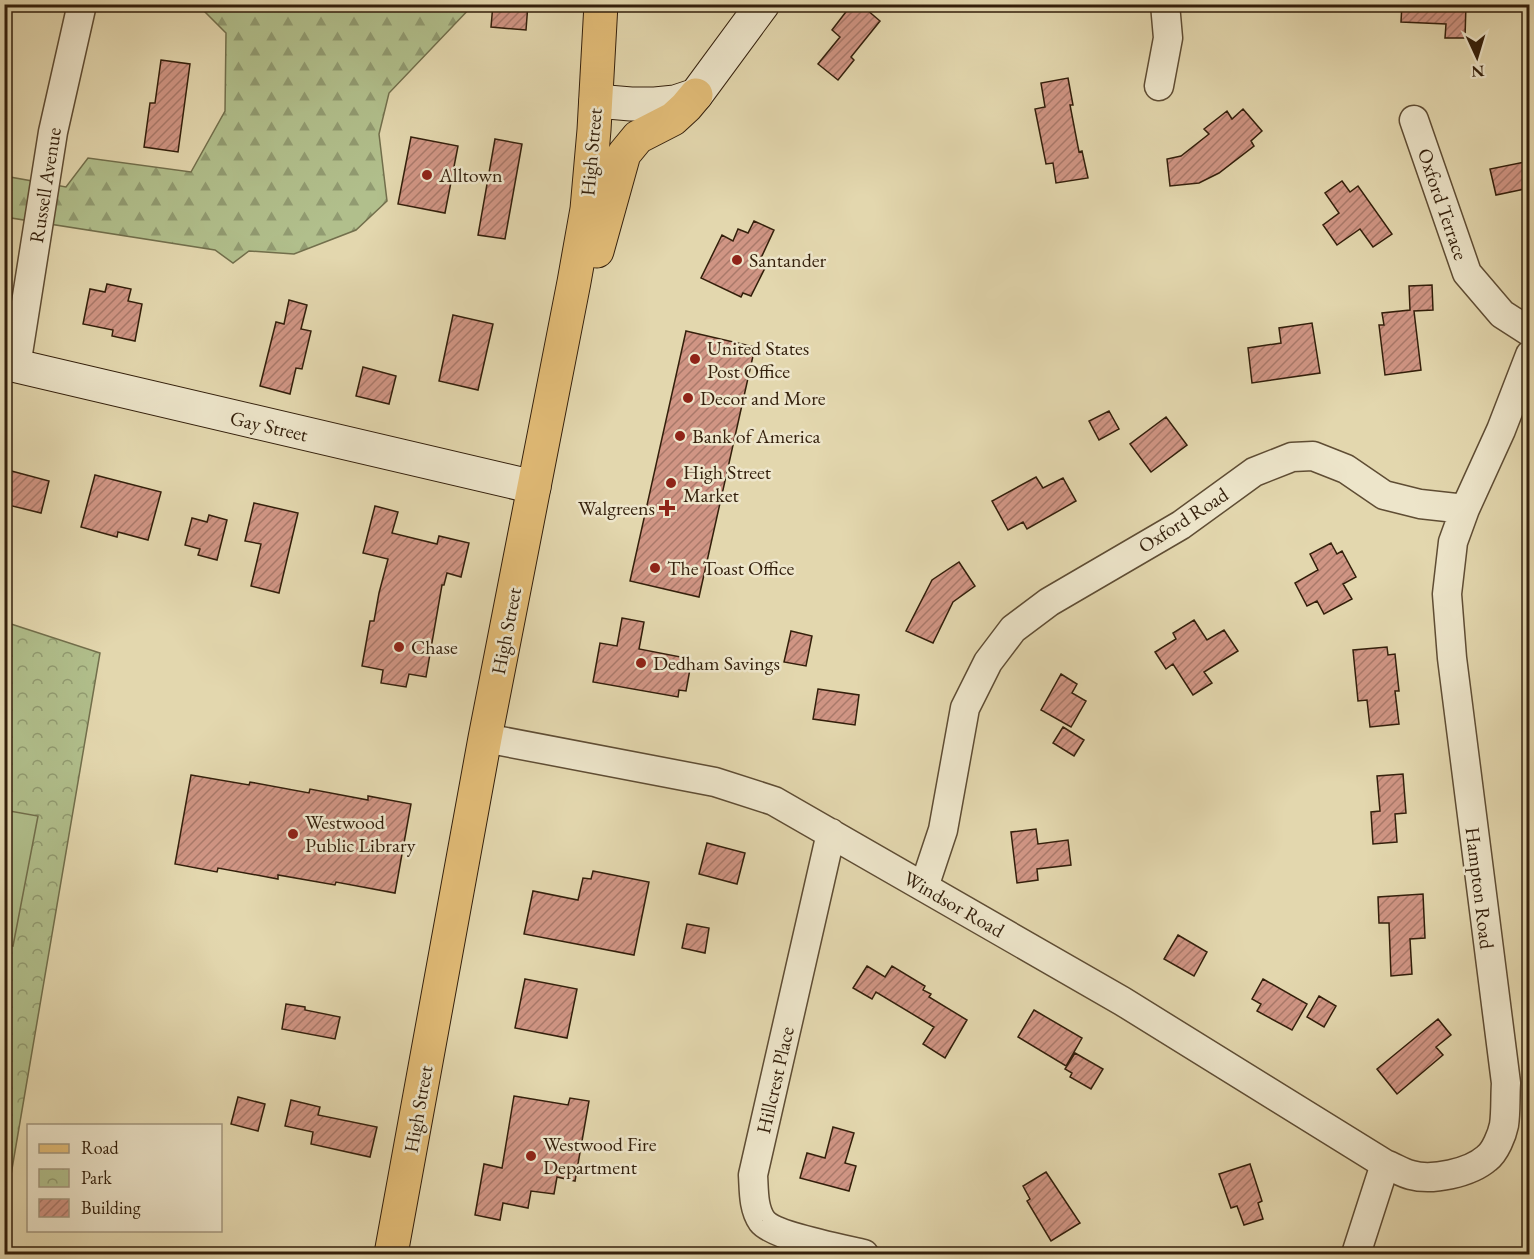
<svg xmlns="http://www.w3.org/2000/svg" width="1534" height="1259" font-family="'EB Garamond',serif">
<style>
.forest{fill:url(#forest-firs);stroke:#726f4c;stroke-width:1.5}
.park{fill:url(#park-crowns);stroke:#726f4c;stroke-width:1.5}
.pitch{fill:#b1bf8c;stroke:#726f4c;stroke-width:1.5}
.building{fill:url(#building-hatch);stroke:#331f0b;stroke-width:1.5}
.lines{fill:none;stroke-linecap:round;stroke-linejoin:round}
.street-casing{stroke:#5f4d34;stroke-width:31}
.secondary-casing{stroke:#331f0b;stroke-width:35}
.primary-casing{stroke:#331f0b;stroke-width:35}
.street{stroke:#ede5ca;stroke-width:28}
.secondary{stroke:#ede5ca;stroke-width:33}
.primary{stroke:#e2bc77;stroke-width:33}
.poi-dot{fill:#8f2418;stroke:#ede5ca;stroke-width:2}
.labels{text-anchor:middle;stroke-width:5;stroke-linejoin:round;paint-order:stroke}
.street-label{font-size:20px;fill:#331f0b;stroke:#ede5ca}
.poi-label{font-size:20px;fill:#331f0b;stroke:#ede5ca;text-anchor:start}
</style>
<defs>
<pattern id="forest-firs" width="22" height="20" patternUnits="userSpaceOnUse" patternTransform="scale(1.5)"><rect width="22" height="20" fill="#b1bf8c"/><path d="M5 1l3.5 6h-7zM16 11l3.5 6h-7z" fill="#919b71"/></pattern>
<pattern id="park-crowns" width="20" height="18" patternUnits="userSpaceOnUse" patternTransform="scale(1.5)"><rect width="20" height="18" fill="#b1bf8c"/><path d="M2 6a3 3 0 1 1 6 0M12 15a3 3 0 1 1 6 0" fill="none" stroke="#919b71"/></pattern>
<pattern id="building-hatch" width="6" height="6" patternUnits="userSpaceOnUse" patternTransform="scale(1.5)"><rect width="6" height="6" fill="#d09584"/><path d="M-1 1l2-2M0 6l6-6M5 7l2-2" fill="none" stroke="#a9796a"/></pattern>
</defs>
<rect width="100%" height="100%" fill="#e3d7ae"/>
<filter id="stains"><feTurbulence type="fractalNoise" baseFrequency=".00333" numOctaves="4"/><feColorMatrix values="0 0 0 0 .2 0 0 0 0 .09 0 0 0 0 .02 0 0 0 .5 -.17"/></filter>
<radialGradient id="worn" r=".72"><stop offset=".6" stop-color="#630" stop-opacity="0"/><stop offset="1" stop-color="#630" stop-opacity=".3"/></radialGradient>
<path class="forest" d="M198,5H473L389,93L379,134L387,201L356,230L294,254L249,251L233,263L215,250L5,217L4,176L66,187L88,158L191,172L225,111L226,33Z"/>
<path class="park" d="M5,622L100,653L5,1210Z"/>
<path class="pitch" d="M4,810L38,816L13,946L5,944Z"/>
<path class="building" d="M493,4H528L526,30L491,27Z
M852,4H860L880,21L851,57L854,60L838,80L818,64L840,37L832,30Z
M1402,4H1466L1465,38H1445L1446,24L1401,22Z
M161,60L190,64L178,152L144,147L150,103H155Z
M1068,78L1073,105H1070L1079,152L1082,151L1088,178L1056,183L1053,163L1046,164L1035,109L1045,107L1041,83Z
M1243,109L1262,131L1251,141L1254,146L1219,173L1199,183L1170,186L1167,159L1181,156L1209,134L1204,129L1227,111L1232,119Z
M411,137L458,146L445,213L398,204Z
M495,139L522,144L505,239L478,235Z
M1530,161V188L1496,195L1490,169Z
M1342,181L1350,192L1358,186L1392,234L1373,247L1360,229L1337,245L1323,225L1339,213L1325,193Z
M754,221L774,230L761,258L768,262L751,296L743,293L741,297L701,278L722,235L733,241L738,229L748,233Z
M107,284L131,289L128,301L142,304L135,341L112,336L113,330L83,324L90,289L105,292Z
M1432,285L1433,310L1414,311L1421,370L1385,375L1379,325H1384L1382,313L1410,310L1409,286Z
M289,300L307,305L301,329L311,331L302,369L296,368L290,394L260,386L276,322L284,324Z
M453,315L493,324L478,390L439,381Z
M1312,323L1320,373L1252,383L1248,348L1281,343L1279,328Z
M686,331L755,347L699,597L630,581Z
M363,367L396,376L389,404L356,396Z
M1109,411L1119,429L1099,440L1089,421Z
M1166,417L1187,445L1151,472L1130,444Z
M4,469L49,481L41,513L4,504Z
M95,475L161,492L148,540L118,532L117,537L81,527Z
M1036,477L1043,488L1063,478L1076,501L1027,529L1023,522L1008,530L992,501Z
M254,503L298,513L279,593L251,586L261,544L245,541Z
M375,506L398,512L392,533L437,544L439,536L469,543L461,577L447,573L444,585H442L426,677L409,674L406,687L381,683L383,670L362,666L370,621H374L379,593L388,559L363,553Z
M209,515L227,520L217,560L198,555L200,549L185,545L192,518L207,522Z
M1331,543L1337,554L1342,551L1356,577L1343,584L1352,599L1324,614L1317,601L1307,606L1295,583L1318,570L1310,554Z
M959,562L975,586L953,602L933,643L906,631L932,580Z
M622,618L644,622L639,649L686,658L684,668L690,669L686,691L679,690L678,697L593,682L600,643L617,646Z
M1194,620L1207,640L1224,630L1238,651L1204,672L1212,683L1193,695L1173,664L1166,669L1155,652L1176,639L1173,633Z
M791,631L812,636L806,666L784,662Z
M1387,647L1388,655L1395,654L1399,691H1395L1399,724L1370,727L1367,700L1358,701L1353,650Z
M1061,674L1077,684L1072,693L1086,701L1071,727L1041,710Z
M818,689L859,695L855,725L813,719Z
M1063,727L1084,740L1074,756L1053,743Z
M1403,774L1406,813L1395,814L1397,842L1373,844L1371,812L1380,811L1377,776Z
M191,775L249,785L250,782L309,793L310,789L368,800V796L411,804L395,893L336,882L335,885L278,875V879L218,868L217,872L175,864Z
M1036,829L1038,844L1068,840L1071,865L1037,869L1038,880L1017,883L1011,832Z
M707,843L745,853L737,884L699,874Z
M593,871L649,882L634,955L524,934L533,891L578,900L583,878L591,879Z
M1423,894L1425,938L1410,939L1412,974L1391,976L1389,923H1379L1378,897Z
M687,924L709,928L705,953L682,948Z
M1178,935L1207,952L1194,976L1164,959Z
M867,966L885,977L892,966L925,986L923,990L931,994L929,997L967,1020L945,1058L923,1044L934,1027L876,992L872,999L853,988Z
M525,979L577,989L567,1038L515,1028Z
M1263,979L1307,1004L1292,1030L1257,1011L1261,1004L1252,999Z
M1319,996L1336,1006L1324,1027L1307,1017Z
M286,1004L305,1007V1010L340,1017L335,1039L282,1029Z
M1034,1010L1082,1038L1066,1066L1018,1037Z
M1438,1019L1451,1035L1436,1047L1443,1055L1397,1094L1377,1069Z
M1075,1053L1103,1069L1091,1089L1070,1077L1072,1073L1065,1069Z
M514,1096L568,1105L570,1098L589,1101L575,1181L557,1177L554,1194L531,1191L528,1208L503,1203L500,1220L475,1215L484,1164L502,1168Z
M238,1097L265,1104L258,1131L231,1124Z
M291,1100L320,1107L318,1115L377,1127L370,1157L311,1144L313,1132L285,1126Z
M833,1127L854,1133L845,1163L856,1166L849,1191L800,1178L807,1153L825,1158Z
M1250,1164L1262,1201L1258,1203L1263,1219L1244,1225L1237,1206L1231,1208L1219,1174Z
M1046,1172L1080,1223L1051,1241L1027,1201L1030,1199L1023,1186Z"/>
<g class="lines">
<g class="street-casing">
<path id="street" d="M1159,86L1168,38L1165,4
M1414,120L1467,273L1502,314L1530,332
M16,366L53,132L82,4
M485,738L715,782L774,801L1122,1001L1385,1164C1394,1167 1402,1173 1411,1175C1432,1181 1470,1173 1487,1158C1495,1152 1502,1135 1504,1125C1506,1112 1505,1097 1506,1083L1452,658L1447,594L1453,542L1465,509
M831,833L753,1175C754,1190 753,1208 762,1221C773,1236 843,1249 864,1254
M924,887L943,830L965,708L988,662L1013,629L1049,602L1181,525L1254,472L1292,457L1313,456L1346,469L1384,495L1420,504L1465,509L1501,430L1530,355
M1356,1254L1385,1164"/>
</g>
<g class="secondary-casing">
<path id="secondary" d="M596,101L631,104H655L675,102L696,95L763,4
M4,363L534,487"/>
</g>
<g class="primary-casing">
<path id="primary" d="M597,251L624,154L638,137L673,119L686,107L696,95
M391,1254L485,738L574,282L587,209L594,130L601,4"/>
</g>
<use href="#street" class="street"/>
<use href="#secondary" class="secondary"/>
<use href="#primary" class="primary"/>
</g>
<g class="poi-dot">
<circle cx="427" cy="175" r="6"/>
<circle cx="737" cy="260" r="6"/>
<circle cx="695" cy="359" r="6"/>
<circle cx="688" cy="398" r="6"/>
<circle cx="680" cy="436" r="6"/>
<circle cx="671" cy="483" r="6"/>
<path d="M664 499h6v6h6v6h-6v6h-6v-6h-6v-6h6z"/>
<circle cx="655" cy="568" r="6"/>
<circle cx="399" cy="647" r="6"/>
<circle cx="641" cy="663" r="6"/>
<circle cx="293" cy="834" r="6"/>
<circle cx="531" cy="1156" r="6"/>
</g>
<g class="labels">
<g class="street-label">
<text transform="translate(591 152) rotate(-85)" y="7">High Street</text>
<text transform="translate(45 185) rotate(-81)" y="7">Russell Avenue</text>
<text transform="translate(1443 204) rotate(71)" y="7">Oxford Terrace</text>
<text transform="translate(269 426) rotate(13)" y="7">Gay Street</text>
<text transform="translate(1183 520) rotate(-33)" y="7">Oxford Road</text>
<text transform="translate(506 631) rotate(-79)" y="7">High Street</text>
<text transform="translate(1480 888) rotate(83)" y="7">Hampton Road</text>
<text transform="translate(954 904) rotate(30)" y="7">Windsor Road</text>
<text transform="translate(775 1080) rotate(-77)" y="7">Hillcrest Place</text>
<text transform="translate(418 1109) rotate(-80)" y="7">High Street</text>
</g>
<g class="poi-label">
<text x="439" y="182">Alltown</text>
<text x="749" y="267">Santander</text>
<text x="707" y="355">United States<tspan x="707" dy="23">Post Office</tspan></text>
<text x="700" y="405">Decor and More</text>
<text x="692" y="443">Bank of America</text>
<text x="683" y="479">High Street<tspan x="683" dy="23">Market</tspan></text>
<text x="655" y="515" text-anchor="end">Walgreens</text>
<text x="667" y="575">The Toast Office</text>
<text x="411" y="654">Chase</text>
<text x="653" y="670">Dedham Savings</text>
<text x="305" y="829">Westwood<tspan x="305" dy="23">Public Library</tspan></text>
<text x="543" y="1151">Westwood Fire<tspan x="543" dy="23">Department</tspan></text>
</g>
</g>
<rect width="1534" height="1259" fill="none" stroke="#e3d7ae" stroke-width="24"/>
<rect x="6" y="6" width="1522" height="1247" fill="none" stroke="#331f0b" stroke-width="3"/>
<rect x="12" y="12" width="1510" height="1235" fill="none" stroke="#331f0b" stroke-width="1.5"/>
<rect x="27" y="1124" width="195" height="108" fill="#ede5ca" stroke="#a3967e" stroke-width="1.5"/>
<rect x="39" y="1144" width="30" height="9" fill="#e2bc77" stroke="#a3967e" stroke-width="1.5"/>
<text x="81" y="1154" font-size="18" fill="#331f0b">Road</text>
<rect x="39" y="1169" width="30" height="18" fill="url(#park-crowns)" stroke="#a3967e" stroke-width="1.5"/>
<text x="81" y="1184" font-size="18" fill="#331f0b">Park</text>
<rect x="39" y="1199" width="30" height="18" fill="url(#building-hatch)" stroke="#a3967e" stroke-width="1.5"/>
<text x="81" y="1214" font-size="18" fill="#331f0b">Building</text>
<g transform="translate(1477 57) rotate(176)" stroke="#ede5ca" stroke-width="4.5" paint-order="stroke">
<path d="M0-4.5L10 22L0 15L-10 22Z" fill="#331f0b"/>
<text y="-9" font-size="16" font-weight="bold" text-anchor="middle" fill="#331f0b">N</text>
</g>
<rect width="100%" height="100%" filter="url(#stains)"/>
<rect width="100%" height="100%" fill="url(#worn)"/>
</svg>
